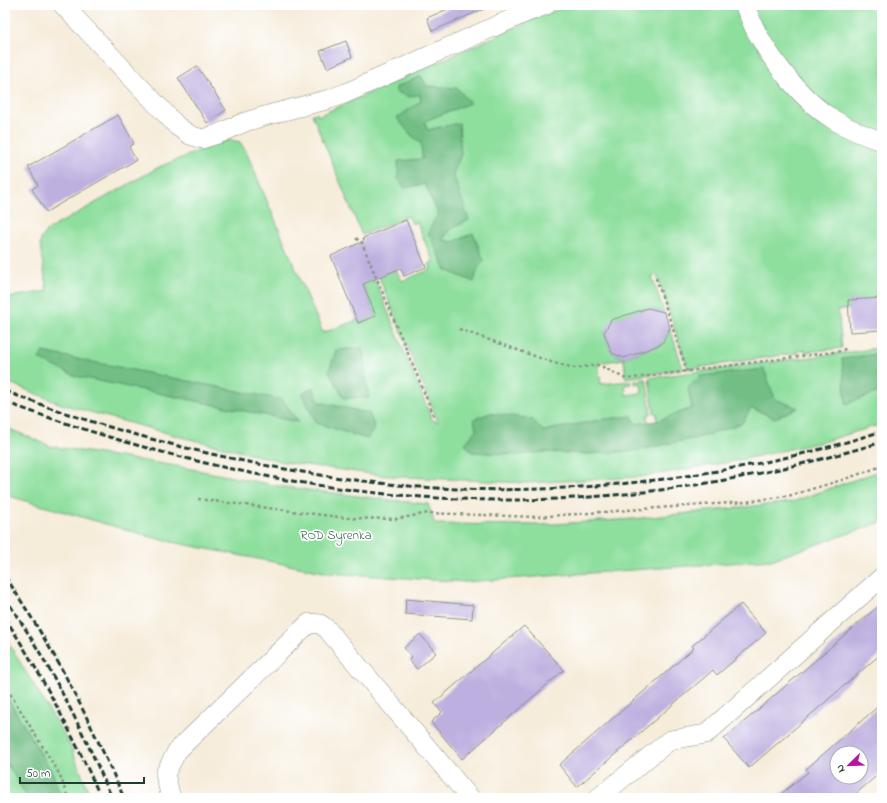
<svg xmlns="http://www.w3.org/2000/svg" width="887" height="803" font-family="'Indie Flower',sans-serif">
<style>
.green{fill:#8edf9e;stroke:#568e69}
.forest{fill:#72be85;stroke:#487e5c}
.building{fill:#bdafdf;fill-rule:evenodd}
.lines{fill:none;stroke-linecap:round;stroke-linejoin:round}
.minor-casing{stroke:#8a9487;stroke-width:20}
.path{stroke:#8a9487;stroke-width:2.5;stroke-dasharray:3 3;stroke-linecap:butt}
.minor{stroke:#fff;stroke-width:19}
.rail{stroke:#1f3d34;stroke-width:3;stroke-dasharray:6 3;stroke-linecap:butt}
.labels{text-anchor:middle;stroke-width:3.5;stroke-linejoin:round;paint-order:stroke}
.park-label{font-size:13px;fill:#3b664e;stroke:#fff}
</style>
<rect width="100%" height="100%" fill="#fff"/>
<filter id="ink" filterUnits="userSpaceOnUse"><feTurbulence type="fractalNoise" baseFrequency=".025" numOctaves="2"/><feDisplacementMap in="SourceGraphic" scale="8" xChannelSelector="R" yChannelSelector="G"/><feConvolveMatrix kernelMatrix="1 2 1 2 8 2 1 2 1" color-interpolation-filters="sRGB"/></filter>
<filter id="wash" filterUnits="userSpaceOnUse"><feTurbulence type="fractalNoise" baseFrequency=".012" numOctaves="4" result="noise"/><feDisplacementMap in="SourceGraphic" scale="16" xChannelSelector="R" yChannelSelector="G"/><feGaussianBlur stdDeviation="0.9" result="paint"/><feColorMatrix in="noise" values="0 0 0 0 0 0 0 0 0 0 0 0 0 0 0 0 0 1.4 0 .05"/><feComposite in="paint" operator="in"/></filter>
<g filter="url(#wash)">
<rect width="100%" height="100%" fill="#f6ecda"/>
<path class="green" d="M570,5H737L765,60L882,147V298L849,309L838,310L842,348L806,352V350L797,351V353L688,369L657,275L652,277L664,312L647,308L612,320L604,333L612,353L624,358L662,344L670,328L683,369L626,378L624,359L598,363L601,384L630,381L631,384L625,385L626,395L642,393L641,383L635,384V380L646,379L651,414L647,415L648,422L657,421V414L654,413L649,378L866,350L882,347V424L822,442L730,462L640,477L526,483L386,476L284,462L181,437L61,404L5,381V298L47,291L40,245L41,239L46,231L159,167L221,142L231,140L240,142L247,154L323,333L357,320L359,323L376,316L351,256L360,252L372,280H375L432,420L438,422L379,277L396,270L402,281L431,269L429,264L433,262L417,222L412,224L409,216L362,235L312,114L317,113L318,116L534,19Z
M751,5H882V136L835,112L812,92L773,47Z
M5,427L50,446L176,466L284,487L390,500L428,504L435,524L539,525L633,519L792,502L882,470V522L771,560L465,582L329,573L162,540L5,495Z
M5,637L70,745L91,798H61L53,774L15,711L5,692Z
M5,760L28,798H5Z"/>
<path class="forest" d="M421,76L427,86L457,88L470,103L425,121L427,130L459,123L461,154L453,174L469,220L449,230L443,240L453,242L473,233L484,261L478,268L474,282L446,270L428,232L438,214L425,184L405,188L398,179V161L422,159L421,143L411,135L397,118L421,101L419,94L410,97L396,92V87Z
M362,348L369,398H344L329,371L336,350Z
M43,352L283,400L298,422L75,376L39,359Z
M882,353V391L846,404L842,359Z
M764,369L775,399L798,408L775,418L751,408L742,423L705,436L634,451L587,454L545,452L516,455L472,452L465,444L476,430L474,419L490,413L532,419L543,431L605,419L632,416L635,424L657,421L692,408L688,388L700,376Z
M313,387L319,402L369,413L375,428L367,439L316,423L302,394Z
M5,692L15,711L53,774L61,798H28L5,760Z"/>
<g id="blocks">
<path class="building" d="M457,5H493L432,31L427,18Z
M346,41L352,57L327,68L320,51Z
M197,66L226,110L207,123L178,78Z
M118,115L134,143L129,147L136,160L46,212L32,189L38,185L28,167Z
M406,220L426,267L404,276L401,268L363,284L376,316L358,323L331,256L364,241L363,238Z
M882,298V330L850,332L848,300Z
M648,308L664,312L670,328L662,344L624,358L612,353L604,333L611,320Z
M406,599L473,605L472,619L405,614Z
M882,603V653L749,768L724,739Z
M741,604L766,633L717,675L713,670L577,787L559,765L694,648L692,646Z
M524,626L564,670L462,759L431,722L442,712L434,703Z
M420,634L436,653L417,669L409,660L412,657L404,648Z
M882,703V771L851,798H776L808,772L806,769ZM837,753H861V777H837Z"/>
</g>
</g>
<g filter="url(#ink)">
<use href="#blocks" fill-opacity="0" stroke="#8a9487" stroke-width="1"/>
<g class="lines">
<g class="minor-casing">
<path id="minor" d="M63,5L177,126L190,135L202,139L218,134L245,122L268,115L330,99L346,93L527,12L546,5
M744,5C749,14 752,24 757,33C774,64 804,102 834,120C849,129 865,136 882,141
M172,798L170,794L165,774L177,751L309,623L320,624L327,629L470,798
M598,798L670,740L706,734L882,577"/>
</g>
<path class="path" d="M356,238L362,243L434,416
M656,278L687,371
M459,329L554,363L575,368L599,365L626,379L842,351L846,348
M198,499L346,518L396,519L428,513L536,517L642,509L746,502L792,495L845,479L882,466
M5,683L11,695L60,775L68,798"/>
<use href="#minor" class="minor"/>
<path class="rail" d="M5,391C71,417 139,437 207,453C277,469 348,481 420,487C525,494 630,487 734,468C784,459 834,447 882,431
M5,402C166,461 333,500 506,500C633,500 760,479 882,442
M5,576C24,605 42,634 59,664C83,708 104,753 124,798
M5,598C48,660 82,729 112,798
M5,618C42,675 73,735 101,798"/>
</g>
</g>
<g class="labels">
<g class="park-label">
<text x="336" y="539">ROD Syrenka</text>
</g>
</g>
<rect width="887" height="803" fill="none" stroke="#fff" stroke-width="20"/>
<g transform="translate(849 765) rotate(247)"><circle r="19" fill="#ffffff" stroke="#a5b1ae"/>
<path d="M0-3L7 15L0 10L-7 15Z" fill="#b5179e"/>
<text y="-6" font-size="11" font-weight="bold" text-anchor="middle" fill="#1f3d34">N</text>
</g>
<path d="M20 777v6h124v-6" fill="none" stroke="#1f3d34" stroke-width="2"/>
<text x="26" y="777" font-size="12" fill="#1f3d34" stroke="#ffffff" stroke-width="3" paint-order="stroke">50 m</text>
</svg>
